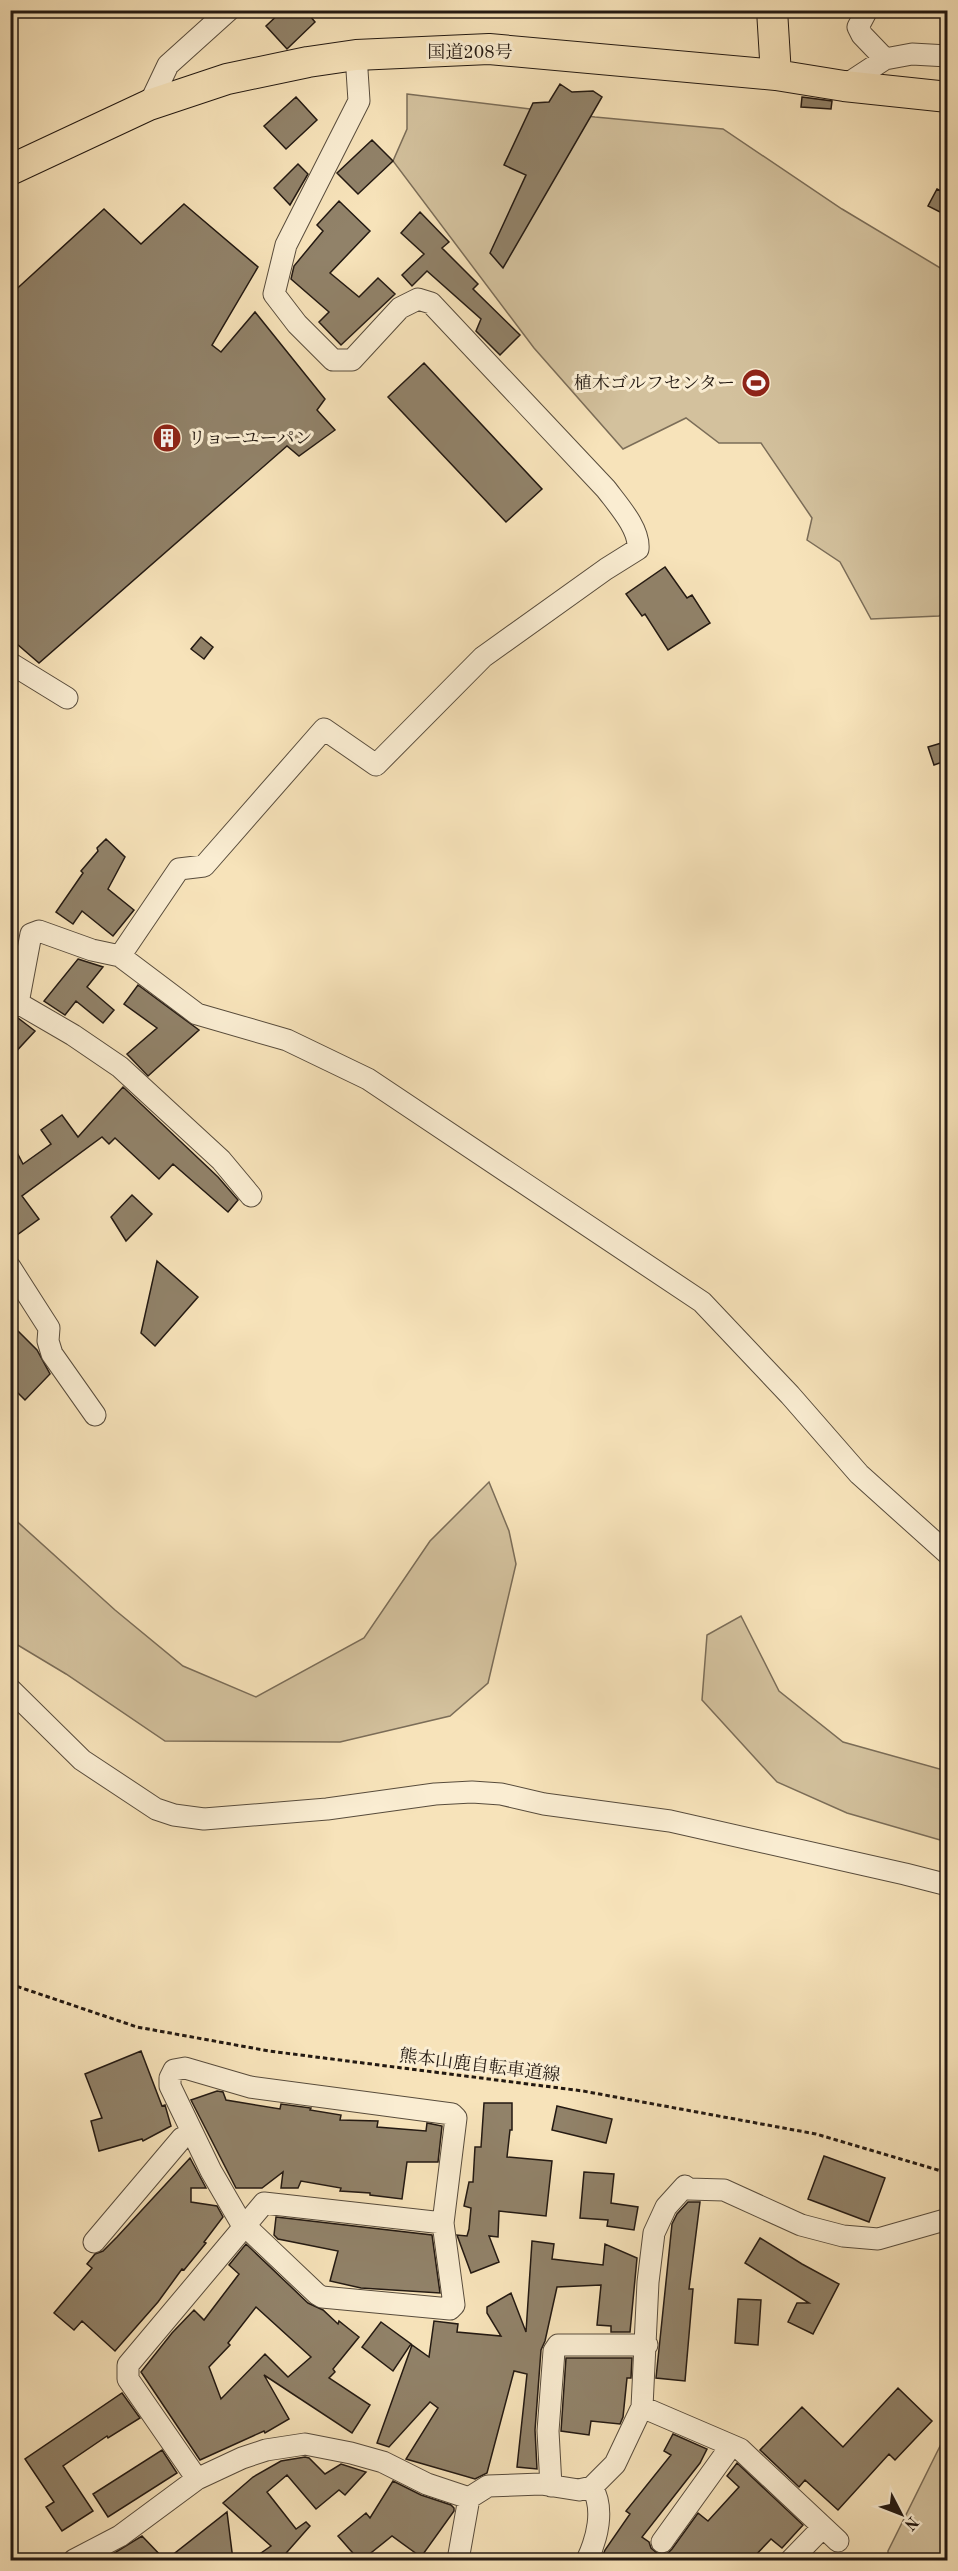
<svg xmlns="http://www.w3.org/2000/svg" width="958" height="2571" font-family="'Old Standard TT','Noto Serif JP',serif">
<style>
.green{fill:#d3c19d;stroke:#7b6d58;stroke-width:1.5}
.building{fill:#918269;stroke:#231912;stroke-width:1.5;fill-rule:evenodd}
.lines{fill:none;stroke-linecap:round;stroke-linejoin:round}
.minor-casing{stroke:#584c3c;stroke-width:23}
.highway-casing{stroke:#231912;stroke-width:32}
.path{stroke:#231912;stroke-width:3;stroke-dasharray:4.5 3;stroke-linecap:butt}
.minor{stroke:#faedd2;stroke-width:21}
.highway{stroke:#f7e3ba;stroke-width:30}
.labels{text-anchor:middle;stroke-width:6;stroke-linejoin:round;paint-order:stroke}
.street-label{font-size:18px;fill:#231912;stroke:#faedd2}
.poi-label{font-size:18px;fill:#231912;stroke:#faedd2;text-anchor:end}
</style>
<rect width="100%" height="100%" fill="#f7e3ba"/>
<filter id="stains"><feTurbulence type="fractalNoise" baseFrequency=".00333" numOctaves="4"/><feColorMatrix values="0 0 0 0 .2 0 0 0 0 .09 0 0 0 0 .02 0 0 0 .5 -.17"/></filter>
<radialGradient id="worn" r=".72"><stop offset=".6" stop-color="#630" stop-opacity="0"/><stop offset="1" stop-color="#630" stop-opacity=".3"/></radialGradient>
<path class="green" d="M407,94L595,117L723,129L842,209L947,272V611L939,616L871,619L840,562L807,540L812,518L761,443H719L686,418L623,449L534,348L393,161L407,129Z
M489,1482L509,1531L516,1564L488,1683L450,1716L340,1742L165,1741L66,1674L11,1641V1516L115,1610L183,1666L256,1697L364,1638L430,1541Z
M741,1616L779,1691L843,1742L947,1771V1842L847,1813L777,1782L702,1700L707,1635Z
M947,2432V2560H888V2551Z"/>
<path class="building" d="M283,10H305L315,22L287,49L266,26Z
M560,84L572,92L593,91L602,97L503,268L490,253L526,175L504,165L533,103L549,102Z
M296,97L317,120L286,149L264,126Z
M802,97L832,101L831,109L801,107Z
M372,140L393,161L358,194L337,173Z
M298,164L308,174L290,205L274,188Z
M937,189L948,195V216L928,206Z
M339,201L370,231L330,273L359,297L378,278L395,294L341,345L319,322L329,312L291,279L294,266L323,231L317,225Z
M184,204L258,267L212,345L221,352L255,312L325,399L317,410L335,430L299,456L287,446L39,663L10,638V295L104,209L141,244Z
M420,212L449,242L442,248L478,284L473,289L520,335L500,355L476,331L481,319L427,271L412,286L402,275L424,254L401,233Z
M424,363L542,489L506,522L388,397Z
M665,567L687,598L692,595L710,623L668,650L645,614L642,616L626,594Z
M201,637L213,647L204,659L191,649Z
M948,741V760L934,765L928,747Z
M106,839L125,857L108,889L134,910L113,936L82,911L73,924L56,912L83,873L81,871L98,851L97,848Z
M78,959L103,967L87,987L114,1010L103,1023L76,1001L65,1015L44,1001Z
M138,985L199,1030L148,1076L127,1054L157,1028L124,1004Z
M18,1018L35,1031L10,1058V1021Z
M123,1087L218,1177L238,1200L228,1212L173,1164L159,1179L115,1138L109,1144L102,1137L22,1196L39,1219L10,1240V1139L23,1164L51,1144L41,1130L62,1115L78,1137Z
M132,1195L152,1214L126,1241L111,1217Z
M157,1261L198,1297L155,1346L141,1333Z
M10,1323L37,1350L50,1374L25,1400L10,1385Z
M141,2051L162,2106L165,2105L171,2126L143,2141L142,2139L99,2151L91,2121L102,2118L85,2074Z
M217,2091L223,2092L226,2100L280,2109L281,2104L311,2108L310,2110L341,2115L340,2120L378,2121L377,2127L426,2131L427,2123L442,2126L438,2162H407L402,2199L370,2195V2193L340,2191L341,2188L301,2181L298,2188H281L283,2172L262,2188H236L191,2100Z
M484,2103H512V2130H510L507,2157L552,2161L546,2216L499,2211L498,2237L489,2236L499,2262L471,2273L457,2235L467,2236L469,2229L471,2208L464,2206L469,2182H473L475,2147H481Z
M557,2106L612,2119L606,2143L552,2130Z
M824,2156L885,2178L869,2222L808,2199Z
M190,2158L206,2188H191V2202L217,2206L223,2217L204,2242L206,2243L184,2270L182,2269L158,2302L115,2351L82,2321L74,2330L54,2313L92,2268L87,2264L95,2254L103,2251L117,2237Z
M584,2172L614,2174L611,2203L638,2207L634,2230L607,2226L608,2220L580,2218Z
M688,2202H700L689,2289H693L685,2381L656,2378L672,2224L677,2214Z
M276,2217L432,2235L440,2293L361,2288L330,2281L338,2251L278,2239L274,2235Z
M760,2238L802,2264L839,2284L813,2334L788,2322L797,2303H809L745,2263Z
M532,2241L554,2244L552,2259L603,2265L605,2244L637,2258L630,2332H611V2326L597,2325L601,2285L557,2287L545,2341L541,2350L535,2430L537,2469L517,2467L527,2374L514,2371L487,2473L475,2479L406,2459L438,2408L430,2402L389,2447L377,2443L412,2345L429,2357L434,2321L458,2324L457,2332L501,2336L487,2313V2307L511,2293L526,2332Z
M246,2244L308,2303L323,2310L338,2324L339,2321L359,2337L333,2369L335,2372L329,2378L370,2405L352,2433L264,2375L289,2419L265,2433L264,2431L200,2460L141,2372L172,2333L194,2310L204,2320L239,2274L229,2265ZM256,2307L311,2357L288,2377L265,2354L221,2399L209,2367L230,2345L228,2343Z
M738,2299L761,2300L758,2345L735,2343Z
M381,2322L411,2344L393,2371L362,2347Z
M566,2358H632L631,2378H627L623,2417L620,2424L591,2421L589,2435L561,2431Z
M898,2388L932,2421L895,2460L889,2454L838,2510L805,2480L799,2487L760,2450L802,2407L843,2447Z
M122,2393L140,2418L108,2438L107,2436L63,2466L93,2511L62,2531L46,2507L54,2502L25,2459Z
M673,2434L707,2449L700,2463L642,2537L649,2542L651,2548L658,2554L654,2560H601L605,2550L630,2514L626,2511L671,2455L664,2451Z
M162,2450L177,2473L108,2517L93,2494Z
M305,2457L309,2458L325,2474L341,2464L366,2472L345,2495L339,2490L316,2509L287,2475L267,2492L296,2529L306,2522L310,2526L280,2560H251L271,2546L223,2503L253,2477L281,2461Z
M737,2463L803,2525L782,2548L771,2539L751,2560H661L672,2549L698,2513L708,2521L739,2487L727,2476Z
M393,2481L421,2495L451,2505L454,2508V2511L421,2557L392,2536L362,2560H359L338,2536L366,2513L370,2518Z
M227,2512L233,2560H166Z
M142,2536L165,2560H105L111,2555Z"/>
<g class="lines">
<g class="minor-casing">
<path id="minor" d="M867,10L858,27L862,35L885,59
M844,86L885,59L912,54L948,56
M149,105L168,65L229,10
M10,663L67,698
M120,956L179,869L204,866L324,729L376,765L483,657L606,569L638,549C640,529 618,505 606,489L431,303L418,299L400,308L352,360H333L297,324L274,294L286,245L359,101L356,55
M18,1003L73,1035L120,1067L221,1160L251,1196
M10,1008L18,1003L31,934L39,931L92,950L120,956L197,1014L287,1040L368,1079L702,1302L790,1395L859,1474L948,1554
M10,1267L49,1328L48,1341L52,1354L95,1415
M10,1689L82,1760L156,1809L174,1815L204,1819L327,1809L435,1794L472,1792L501,1794L544,1804L670,1821L905,1874L948,1885
M185,2068L250,2087L452,2114L456,2118L443,2223L454,2305L450,2309L322,2297L317,2294L240,2221L211,2171L170,2086V2078L174,2070Z
M94,2242L182,2138L193,2134
M642,2407L740,2449L838,2541
M197,2479L128,2379V2365L264,2203L443,2223
M551,2486L548,2431L554,2351L558,2345H647
M662,2542L731,2446
M74,2560L120,2536L197,2479L242,2458L266,2450L305,2444L351,2453L383,2462L427,2484L469,2498L488,2486L541,2484L579,2490L592,2487L615,2464L642,2407L648,2282L654,2233L666,2207L685,2186L688,2189L724,2190L801,2225L843,2236L878,2239L948,2219
M458,2560L469,2498
M587,2560C597,2539 605,2509 592,2487
M791,2560L823,2527"/>
</g>
<g class="highway-casing">
<path id="highway" d="M772,10L776,75
M10,170L149,105L227,79L308,62L356,55L489,49L776,75L844,86L948,97"/>
</g>
<path class="path" d="M10,1984L137,2027L269,2051L583,2091L816,2134L948,2173"/>
<use href="#minor" class="minor"/>
<use href="#highway" class="highway"/>
</g>
<defs>
<g id="stadium-disc" transform="scale(1.5)"><circle r="9.5" fill="#8f2418" stroke="#faedd2"/><path d="M0-5a6.5 5 0 1 0 0 10a6.5 5 0 1 0 0-10ZM-3.5-1.8h7v3.6h-7Z" fill="#fff"/></g>
<g id="building-disc" transform="scale(1.5)"><circle r="9.5" fill="#8f2418" stroke="#faedd2"/><path d="M-4-6H4V6H1V3H-1V6H-4ZM-2.5-4.3h1.7v1.8h-1.7ZM.8-4.3h1.7v1.8H.8ZM-2.5-1h1.7V.8h-1.7ZM.8-1h1.7V.8H.8Z" fill="#fff"/></g>
</defs>
<g fill-rule="evenodd">
<use href="#stadium-disc" x="756" y="383"/>
<use href="#building-disc" x="167" y="438"/>
</g>
<g class="labels">
<g class="street-label">
<text x="470" y="58">国道208号</text>
<text transform="translate(480 2065) rotate(7)" y="6">熊本山鹿自転車道線</text>
</g>
<g class="poi-label">
<text x="735" y="389">植木ゴルフセンター</text>
<text x="188" y="444" text-anchor="start">リョーユーパン</text>
</g>
</g>
<rect width="958" height="2571" fill="none" stroke="#f7e3ba" stroke-width="36"/>
<rect x="12" y="12" width="934" height="2547" fill="none" stroke="#231912" stroke-width="3"/>
<rect x="18" y="18" width="922" height="2535" fill="none" stroke="#231912" stroke-width="1.5"/>
<g transform="translate(901 2514) rotate(132)" stroke="#faedd2" stroke-width="4.5" paint-order="stroke">
<path d="M0-4.5L10 22L0 15L-10 22Z" fill="#231912"/>
<text y="-9" font-size="16" font-weight="bold" text-anchor="middle" fill="#231912">N</text>
</g>
<rect width="100%" height="100%" filter="url(#stains)"/>
<rect width="100%" height="100%" fill="url(#worn)"/>
</svg>
